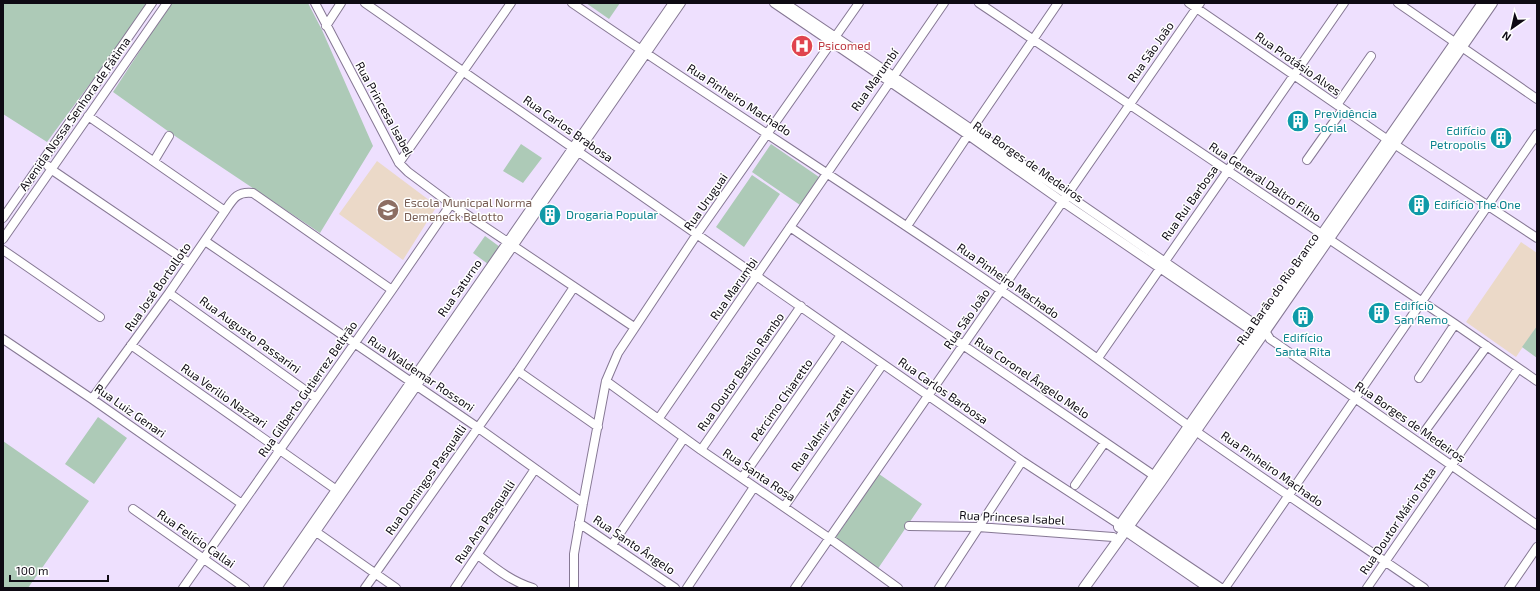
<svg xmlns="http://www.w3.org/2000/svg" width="1540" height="591" font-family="'Exo 2',sans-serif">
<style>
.education{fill:#ebd9c8}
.green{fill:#adcab7}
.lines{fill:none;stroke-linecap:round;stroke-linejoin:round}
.minor-casing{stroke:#867894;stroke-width:10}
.major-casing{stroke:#867894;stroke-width:12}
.minor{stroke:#fff;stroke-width:8}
.major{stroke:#fff;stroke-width:10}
.labels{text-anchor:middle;stroke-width:3;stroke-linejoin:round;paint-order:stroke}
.health-label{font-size:12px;fill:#be3a42;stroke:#fff;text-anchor:start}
.street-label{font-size:12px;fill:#0e0a13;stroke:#fff}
.culture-label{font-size:12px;fill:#0d838f;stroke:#fff;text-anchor:start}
.education-label{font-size:12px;fill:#785e54;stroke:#fff;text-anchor:start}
</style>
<rect width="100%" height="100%" fill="#eee0fe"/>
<path class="education" d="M377,161L437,206L403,260L339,214Z
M1521,242L1537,253V326L1516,357L1466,322Z"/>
<path class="green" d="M3,3H148L129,31L47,142L3,114Z
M171,3H308L322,30L373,146L320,233L172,134L113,92Z
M586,3H620L609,19Z
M521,144L542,158L523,183L503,171Z
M771,144L819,177L800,205L752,172Z
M752,175L780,194L744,247L716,227Z
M485,236L500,247L488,264L473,253Z
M1537,326V358L1522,347Z
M98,417L127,438L94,484L65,464Z
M3,441L89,501L28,588H3Z
M879,474L922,504L877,570L834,540Z"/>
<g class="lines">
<g class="minor-casing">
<path id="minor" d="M315,3L399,163L408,172L451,204L634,327
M365,3L1022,461L1117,523L1119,527L1208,588
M572,3C713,100 858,192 999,289C1067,335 1131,384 1197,432C1272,485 1348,536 1424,588
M774,3L968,135L1063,202L1258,335
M785,3C946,111 1106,221 1265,331L1270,339L1537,525
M979,3L1455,324L1537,381
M1189,3L1388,140L1537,238
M1398,3L1537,99
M326,26L341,3
M1337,105L1371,56
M88,116L225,211
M1307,160L1343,109
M154,161L169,136
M399,163L511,3
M48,166L55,172L189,263
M3,218L152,3
M907,226L972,129L1058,3
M790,227L1159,479
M3,239L167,3
M205,241L477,427L583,503
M3,250L100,317
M169,293L316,398
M3,339L92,399L242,504
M131,345L338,491
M1098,358L1344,3
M518,371L598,427
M1419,378L1455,324
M606,381L701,450L829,538L898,588
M92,399L169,293L225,211C233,199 237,191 253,193L392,290
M659,418L944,3
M1425,431L1487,346
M701,450L801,306
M742,478L841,335
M1075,485L1105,442
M784,507L883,364
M133,509L245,588
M579,523L675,588
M1124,523L1221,588
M909,526L978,527L1113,537
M312,529L396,588
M612,545L684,438
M478,555C495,568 512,582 533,588
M183,588L392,290L451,204
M268,588L673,3
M277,588L681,3
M365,588L518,371L574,287
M455,588L535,469
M574,588V554L583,503L606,381L618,353L697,234L859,3
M687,588L754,487
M795,588L1200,3
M939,588L1022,461
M1225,588L1537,134
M1367,588L1518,369
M1509,588L1537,547"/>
</g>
<g class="major-casing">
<path id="major" d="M1119,527L1483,3
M1084,588L1161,481L1492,3"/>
</g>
<use href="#minor" class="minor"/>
<use href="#major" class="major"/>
</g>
<defs>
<g id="hospital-disc" transform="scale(1.15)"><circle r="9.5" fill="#e0444e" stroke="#fff"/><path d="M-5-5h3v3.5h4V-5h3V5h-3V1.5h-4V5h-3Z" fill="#fff"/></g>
<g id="building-disc" transform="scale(1.15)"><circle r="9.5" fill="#0f9aa8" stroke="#fff"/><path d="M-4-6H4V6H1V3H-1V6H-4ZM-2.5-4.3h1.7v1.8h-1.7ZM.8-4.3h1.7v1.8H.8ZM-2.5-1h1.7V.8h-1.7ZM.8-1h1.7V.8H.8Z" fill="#fff"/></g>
<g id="school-disc" transform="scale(1.15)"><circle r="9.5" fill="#8d6e63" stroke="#fff"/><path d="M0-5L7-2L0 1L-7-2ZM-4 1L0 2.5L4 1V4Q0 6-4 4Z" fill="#fff"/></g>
</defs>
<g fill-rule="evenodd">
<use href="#hospital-disc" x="802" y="46"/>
<use href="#building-disc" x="1298" y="121"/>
<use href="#building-disc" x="1501" y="138"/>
<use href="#building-disc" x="1419" y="205"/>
<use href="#school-disc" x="388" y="210"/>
<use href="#building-disc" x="550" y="215"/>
<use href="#building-disc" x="1379" y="313"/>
<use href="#building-disc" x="1303" y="317"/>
</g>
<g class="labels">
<g class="health-label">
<text x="818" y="50">Psicomed</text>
</g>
<g class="street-label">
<text transform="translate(1151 52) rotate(-55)" y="4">Rua São João</text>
<text transform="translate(1298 64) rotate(35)" y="4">Rua Protásio Alves</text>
<text transform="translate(875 80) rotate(-55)" y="4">Rua Marumbí</text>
<text transform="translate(739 100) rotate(33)" y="4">Rua Pinheiro Machado</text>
<text transform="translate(384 109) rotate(61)" y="4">Rua Princesa Isabel</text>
<text transform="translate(75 114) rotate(-55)" y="4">Avenida Nossa Senhora de Fátima</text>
<text transform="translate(568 129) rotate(35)" y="4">Rua Carlos Brabosa</text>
<text transform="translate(1028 162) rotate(35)" y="4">Rua Borges de Medeiros</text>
<text transform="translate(1265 182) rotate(34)" y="4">Rua General Daltro Filho</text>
<text transform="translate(706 202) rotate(-55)" y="4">Rua Uruguai</text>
<text transform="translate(1190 203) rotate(-55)" y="4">Rua Rui Barbosa</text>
<text transform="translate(1008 281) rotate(35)" y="4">Rua Pinheiro Machado</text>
<text transform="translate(158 287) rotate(-55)" y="4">Rua José Bortolloto</text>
<text transform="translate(460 288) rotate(-55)" y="4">Rua Saturno</text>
<text transform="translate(734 289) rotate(-55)" y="4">Rua Marumbi</text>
<text transform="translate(1278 289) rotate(-55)" y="4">Rua Barão do Rio Branco</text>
<text transform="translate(967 319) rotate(-55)" y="4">Rua São João</text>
<text transform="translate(250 335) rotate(36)" y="4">Rua Augusto Passarini</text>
<text transform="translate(741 372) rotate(-55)" y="4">Rua Doutor Basílio Rambo</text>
<text transform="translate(421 374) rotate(34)" y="4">Rua Waldemar Rossoni</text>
<text transform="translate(1032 378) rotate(34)" y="4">Rua Coronel Ângelo Melo</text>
<text transform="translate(308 389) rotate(-55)" y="4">Rua Gilberto Gutierrez Beltrão</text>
<text transform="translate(943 391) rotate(35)" y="4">Rua Carlos Barbosa</text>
<text transform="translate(224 396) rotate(35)" y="4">Rua Verilio Nazzari</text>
<text transform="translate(782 400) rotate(-55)" y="4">Pércimo Chiaretto</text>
<text transform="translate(130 411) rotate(35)" y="4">Rua Luiz Genari</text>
<text transform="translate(1410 422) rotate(35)" y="4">Rua Borges de Medeiros</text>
<text transform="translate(823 429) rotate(-55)" y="4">Rua Valmir Zanetti</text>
<text transform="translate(1272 469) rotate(35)" y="4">Rua Pinheiro Machado</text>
<text transform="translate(759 475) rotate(34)" y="4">Rua Santa Rosa</text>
<text transform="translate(426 480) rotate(-55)" y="4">Rua Domingos Pasqualli</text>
<text transform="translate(1012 518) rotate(3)" y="4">Rua Princesa Isabel</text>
<text transform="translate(1398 521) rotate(-56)" y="4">Rua Doutor Mário Totta</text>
<text transform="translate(485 522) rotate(-56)" y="4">Rua Ana Pasqualli</text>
<text transform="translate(196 539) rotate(35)" y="4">Rua Felício Callai</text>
<text transform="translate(634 545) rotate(34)" y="4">Rua Santo Ângelo</text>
</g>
<g class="culture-label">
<text x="1314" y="118">Previdência<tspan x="1314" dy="14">Social</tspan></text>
<text x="1486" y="135" text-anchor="end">Edifício<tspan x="1486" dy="14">Petropolis</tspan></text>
<text x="1434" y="209">Edifício The One</text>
<text x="566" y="219">Drogaria Popular</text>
<text x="1394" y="310">Edifício<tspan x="1394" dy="14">San Remo</tspan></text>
<text x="1303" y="342" text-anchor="middle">Edifício<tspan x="1303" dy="14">Santa Rita</tspan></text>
</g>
<g class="education-label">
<text x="404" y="207">Escola Municpal Norma<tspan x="404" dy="14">Demeneck Belotto</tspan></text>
</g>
</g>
<rect width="1540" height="591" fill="none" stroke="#0e0a13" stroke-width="8"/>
<g transform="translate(1512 28) rotate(214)" stroke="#ffffff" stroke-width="3" paint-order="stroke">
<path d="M0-3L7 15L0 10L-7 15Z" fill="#0e0a13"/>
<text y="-6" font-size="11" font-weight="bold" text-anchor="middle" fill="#0e0a13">N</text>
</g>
<path d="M10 575v6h98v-6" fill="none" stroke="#0e0a13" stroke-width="2"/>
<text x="16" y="575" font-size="12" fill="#0e0a13" stroke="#ffffff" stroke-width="3" paint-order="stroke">100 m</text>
</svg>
